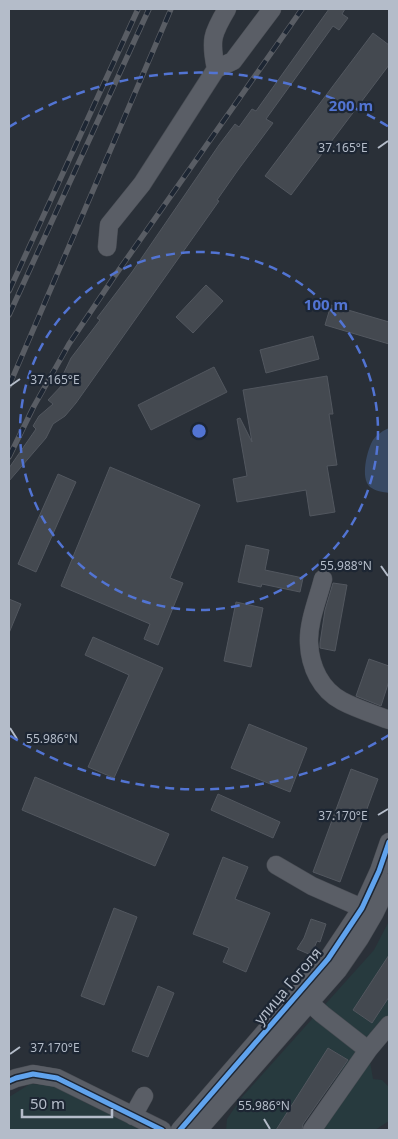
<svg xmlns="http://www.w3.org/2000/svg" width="398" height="1139" font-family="'Noto Sans',sans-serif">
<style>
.green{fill:#273a3e}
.water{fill:#384963}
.building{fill:#444950;stroke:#52575f}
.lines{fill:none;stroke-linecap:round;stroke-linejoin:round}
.minor-casing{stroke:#484c53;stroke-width:19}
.minor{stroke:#5a5e66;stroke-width:18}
.rail-casing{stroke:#595d64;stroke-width:5.5}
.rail{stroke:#1d2633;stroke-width:4;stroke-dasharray:11;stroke-linecap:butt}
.cycleway-casing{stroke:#1d2633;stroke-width:8}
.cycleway{stroke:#60a3ed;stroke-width:5}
.ticks{fill:none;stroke:#b4bcc9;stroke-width:2}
.ring{fill:none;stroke:#5274d3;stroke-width:2.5;stroke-dasharray:9 6}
.labels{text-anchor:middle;stroke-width:4.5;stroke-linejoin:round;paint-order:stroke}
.street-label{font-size:15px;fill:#b4bcc9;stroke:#1d2633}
.ticks-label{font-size:12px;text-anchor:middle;fill:#b4bcc9;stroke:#1d2633;stroke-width:4.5;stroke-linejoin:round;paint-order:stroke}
.centre{fill:#5274d3;stroke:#1d2633;stroke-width:2.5}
.ring-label{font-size:15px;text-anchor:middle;font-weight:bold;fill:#5274d3;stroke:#1d2633;stroke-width:4.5;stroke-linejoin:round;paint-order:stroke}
</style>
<rect width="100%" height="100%" fill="#2a3038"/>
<path class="green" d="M389,921V955L353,1010L372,1023L389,997V1025L368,1050L373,1079L382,1080L389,1087V1121L375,1130H303L348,1060L329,1048L276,1130H226L227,1119L242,1097L374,950Z
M30,1084L50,1085L67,1091L86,1103L140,1127L143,1130H9V1097Z"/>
<path class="water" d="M389,428V493C383,492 375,491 370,487C360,478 367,450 373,440C376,435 384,430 389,428Z"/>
<path class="building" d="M329,9H345L342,14L348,18L339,30L333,26L266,119L273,123L238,170L217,200L219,201L76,403L65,416L53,424L46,438L9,481V468L36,429L33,426L39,416L53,404L48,400L65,382L61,379L71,358L100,320L97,318L132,272L219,145L235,124L239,127L252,109L256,111Z
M373,33L389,45V65L291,195L265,176Z
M206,285L223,301L193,333L176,317Z
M331,305L389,322V344L325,325Z
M313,336L319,359L266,373L260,350Z
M214,367L227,392L151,430L138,405Z
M327,376L333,414H329L337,465L327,466L335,512L310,516L306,490L237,502L233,479L247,476L237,419L240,418L252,442L243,390Z
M110,467L200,505L170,578L183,583L158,645L144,639L150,624L61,586Z
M58,474L76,482L36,572L18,564Z
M246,545L269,550L265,570L303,578L300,592L262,584L261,587L238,582Z
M333,583L347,585L335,651L320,648V643L325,610Z
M9,599L21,604L9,633Z
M236,602L263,608L251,667L224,661Z
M93,637L163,668L114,778L88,767L129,675L85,655Z
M369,659L389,666V681L381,706L356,696Z
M249,724L307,748L290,792L231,768Z
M351,769L378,779L340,882L313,872Z
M35,777L169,834L155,866L22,810Z
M218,794L280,822L273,838L211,810Z
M223,857L248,867L235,899L270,913L246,972L223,962L229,948L193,934Z
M114,908L137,917L104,1005L81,996Z
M311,919L326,924L320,942L317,941L311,955L297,949L304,938Z
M389,955V997L372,1023L353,1010Z
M158,986L174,993L148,1057L132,1051Z
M328,1048L348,1060L303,1124L302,1130H276Z"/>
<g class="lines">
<g class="minor-casing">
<path id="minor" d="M216,69C210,40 212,34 227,9
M107,247L109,225L142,184L216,69L233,61L272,9
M323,579C318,599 308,622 309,643C310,667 321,690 342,701C357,709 374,714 389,720
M276,865L312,886L362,908
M301,995L322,1014L368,1050
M9,1081L16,1078L33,1074L57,1078L162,1130
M133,1116L144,1096
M180,1130L328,959L362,908L379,871L389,842
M198,1130L338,970L360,938L374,914L389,883
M312,1130L368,1050L389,1025"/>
</g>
<use href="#minor" class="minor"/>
<g class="rail-casing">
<path id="rail" d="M9,291L138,9
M9,315L149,9
M9,386L171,9
M9,457L34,406L69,344L114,277L302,9"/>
</g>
<use href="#rail" class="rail"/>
<g class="cycleway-casing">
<path id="cycleway" d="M9,1081L16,1078L33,1074L57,1078L162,1130
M180,1130L328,959L362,908L379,871L389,842"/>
</g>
<use href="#cycleway" class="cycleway"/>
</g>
<path class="ticks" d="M378,148L388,141M10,386L20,379M381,566L388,576M10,728L17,739M378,815L388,809M10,1054L20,1047M264,1119L270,1129"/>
<g class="ring">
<circle cx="199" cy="431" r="179"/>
<path d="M389 735A359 359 0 0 1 9 735M9 127A359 359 0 0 1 389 127"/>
</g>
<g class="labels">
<g class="street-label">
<text transform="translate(288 986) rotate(-50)" y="5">улица Гоголя</text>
</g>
</g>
<g class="ticks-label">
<text x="343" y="152">37.165°E</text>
<text x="55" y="384">37.165°E</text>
<text x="346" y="570">55.988°N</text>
<text x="52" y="743">55.986°N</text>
<text x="343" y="820">37.170°E</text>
<text x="55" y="1052">37.170°E</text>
<text x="264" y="1110">55.986°N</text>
</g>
<circle cx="199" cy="431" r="8" class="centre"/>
<g class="ring-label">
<text x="351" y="111">200 m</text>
<text x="326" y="310">100 m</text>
</g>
<rect width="398" height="1139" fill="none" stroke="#b4bcc9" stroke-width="20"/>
<path d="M22 1109v8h90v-8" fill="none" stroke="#b4bcc9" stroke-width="2.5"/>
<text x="30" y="1109" font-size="15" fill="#b4bcc9" stroke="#1d2633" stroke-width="4" paint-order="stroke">50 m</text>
</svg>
